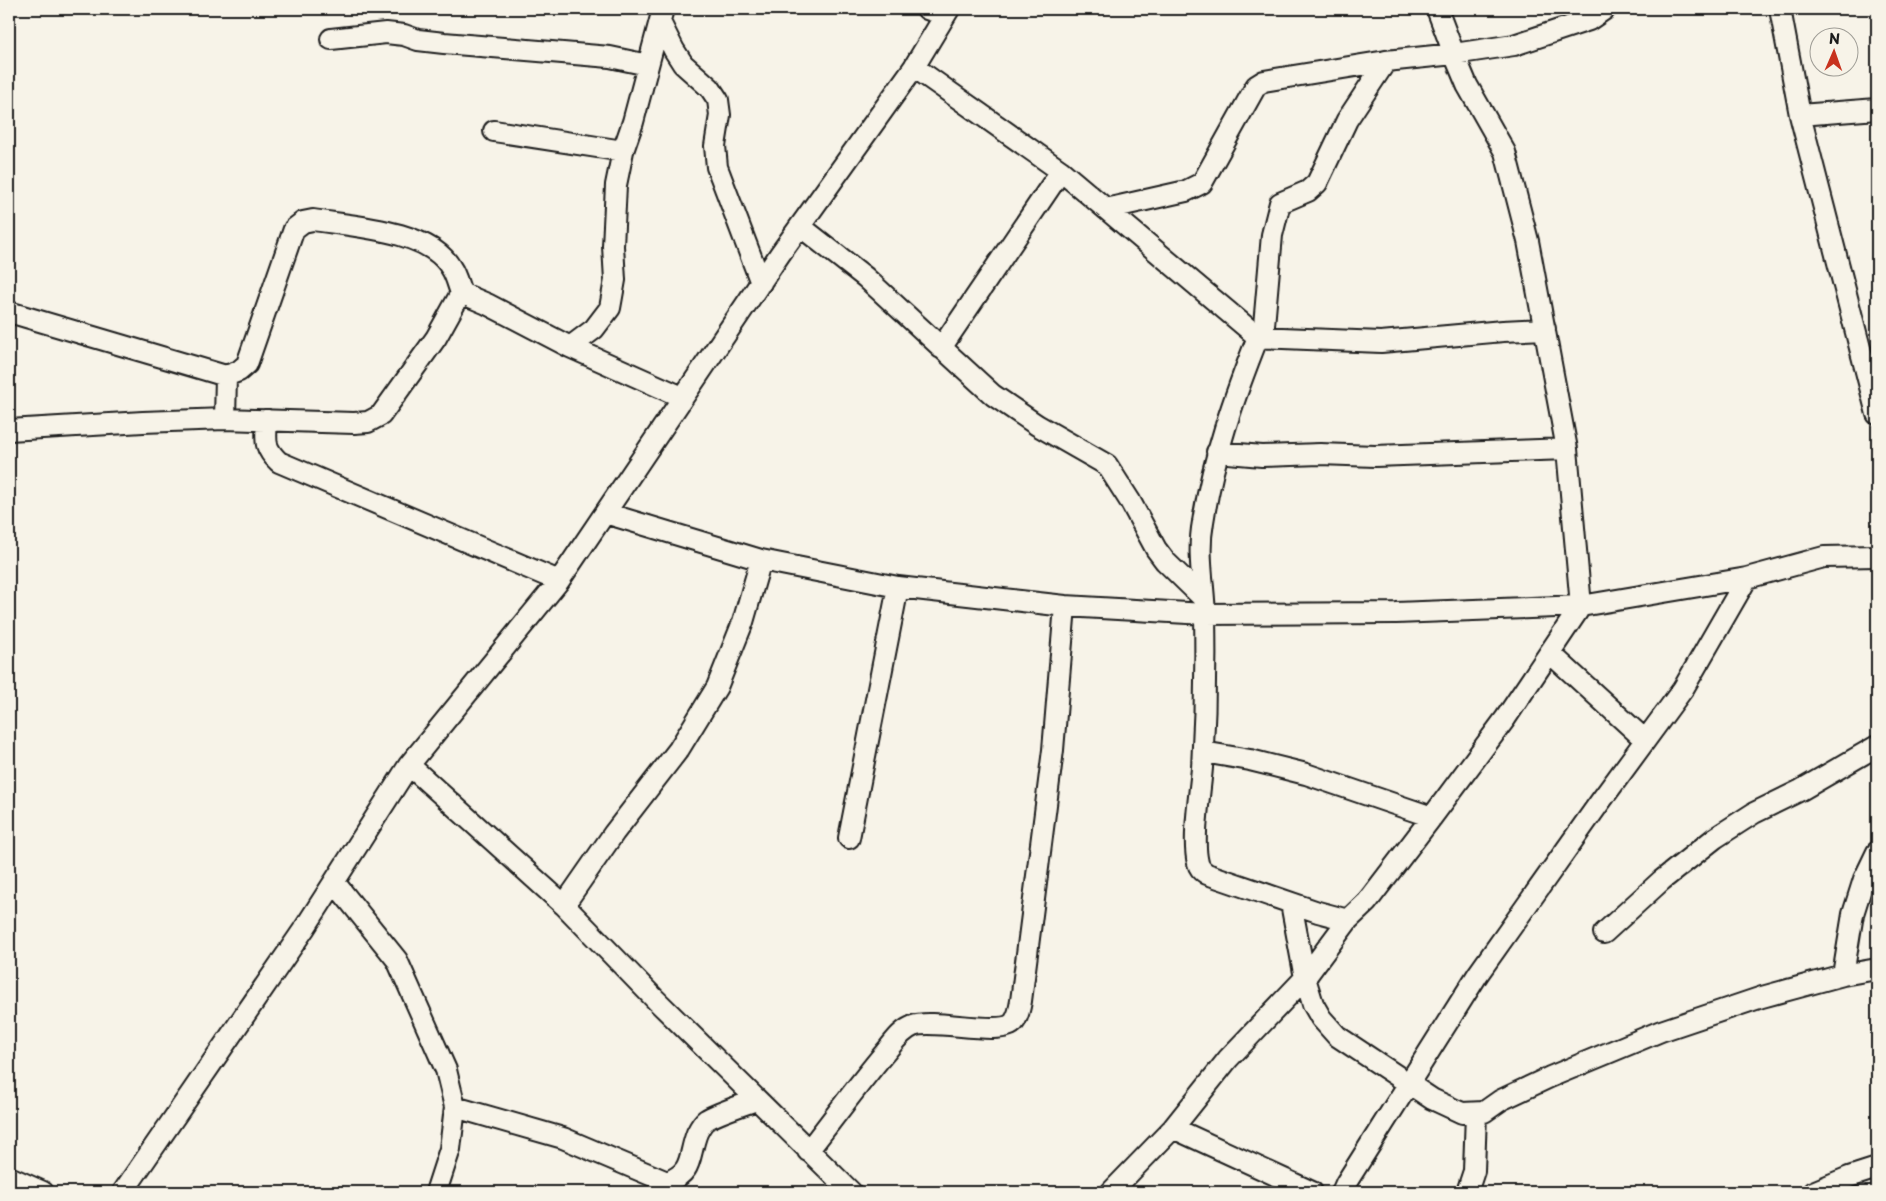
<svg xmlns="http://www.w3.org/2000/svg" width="1886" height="1201" font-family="'Playpen Sans',sans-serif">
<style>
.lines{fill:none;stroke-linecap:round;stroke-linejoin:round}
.minor-casing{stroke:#1c1c1c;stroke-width:24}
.minor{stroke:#f7f3e8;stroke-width:20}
</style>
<rect width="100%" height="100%" fill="#f7f3e8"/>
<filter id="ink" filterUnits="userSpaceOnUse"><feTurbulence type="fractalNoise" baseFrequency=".02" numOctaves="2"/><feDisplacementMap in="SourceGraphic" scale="10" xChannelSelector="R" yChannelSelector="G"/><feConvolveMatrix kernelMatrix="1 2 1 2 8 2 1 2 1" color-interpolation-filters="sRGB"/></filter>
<g filter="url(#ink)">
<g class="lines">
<g class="minor-casing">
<path id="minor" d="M927,9L945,15
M1780,9L1800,115L1877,414
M660,22L674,50L683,64L710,88L718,100L720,115L715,146L717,167L761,283
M331,39L386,33L404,35L418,40L444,43L610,57L648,65
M914,67L1061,171L1258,337C1234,397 1213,457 1203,522C1197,554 1204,584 1205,616C1206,666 1205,718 1202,768C1200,793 1192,840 1198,863C1199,868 1202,871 1207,874L1318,912L1348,920
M1800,115L1877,109
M494,131L623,151
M1106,209L1186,191L1202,183L1256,86L1264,81L1386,61
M800,226L865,277L993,395L1037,425L1107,465L1130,501L1156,549L1165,561L1203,598
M9,312L226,376L239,371L247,364L294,229L303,222L313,220C352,226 430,230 451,268C456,275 458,285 461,293
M1258,337L1381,342L1503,331L1545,329
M1263,337L1272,235L1280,203L1308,191L1317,183L1347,120L1386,61L1454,54L1514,45L1589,20L1605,9
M570,347L594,329L610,308L615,280L613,246L616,185L623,151L633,122L663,9
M941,348L1061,171
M225,419L226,376
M267,420C266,440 263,447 279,462L559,581
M9,430L143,422L225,419L354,423L368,422L381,415L436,338L461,293L487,304L570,347L682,397
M1217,452L1262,456L1320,454L1375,456L1567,449
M605,513L761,560L898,587L1065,606L1205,614L1396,613L1581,606L1747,578L1824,557L1877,556
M1550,653L1645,740
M1203,752L1250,760L1306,774L1432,817
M409,765L564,905L656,1000L851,1192
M849,838L898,587
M335,883L397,960L446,1070L455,1107L450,1149L436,1192
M1291,903L1305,978L1313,1004L1321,1018L1337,1036L1432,1099L1462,1113L1484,1112L1501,1100L1550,1077L1661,1031L1762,997L1843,975L1877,969
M564,905L614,833L679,749L717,687L743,622L761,560
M1604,933L1662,880L1715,838L1754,813L1801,790L1877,746
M1843,975L1853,914L1864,879L1877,852
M455,1107L563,1138L667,1182C694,1172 688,1156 697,1133C699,1129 702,1123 706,1120C717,1113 743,1105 756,1100
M1173,1128L1312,1192
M808,1151C833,1119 857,1086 883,1055C892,1045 900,1031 913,1026C933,1018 1002,1037 1014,1022C1018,1017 1020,1007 1021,1001L1053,750L1065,606
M9,1177L43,1192
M123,1192L304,929L409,765L559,581L780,254L914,67L949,9
M1111,1192L1173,1128L1228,1059L1305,978L1348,920L1367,902L1432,817L1505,719L1581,606L1567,449L1528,241L1505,152L1467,85L1454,54L1437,9
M1342,1192L1346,1183L1478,974L1600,802L1683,689L1747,578
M1467,1192L1474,1171L1476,1113
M1813,1192L1849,1177L1877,1168"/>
</g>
<use href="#minor" class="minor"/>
</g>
</g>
<rect width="1886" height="1201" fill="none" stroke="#f7f3e8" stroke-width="30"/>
<rect x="15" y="15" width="1856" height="1171" fill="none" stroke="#1c1c1c" stroke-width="2" filter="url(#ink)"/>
<g transform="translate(1834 52) rotate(2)"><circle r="24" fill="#f7f3e8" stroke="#9f9d96"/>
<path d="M0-4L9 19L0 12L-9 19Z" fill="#c8321e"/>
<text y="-8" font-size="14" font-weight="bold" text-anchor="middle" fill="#1c1c1c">N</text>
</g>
</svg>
